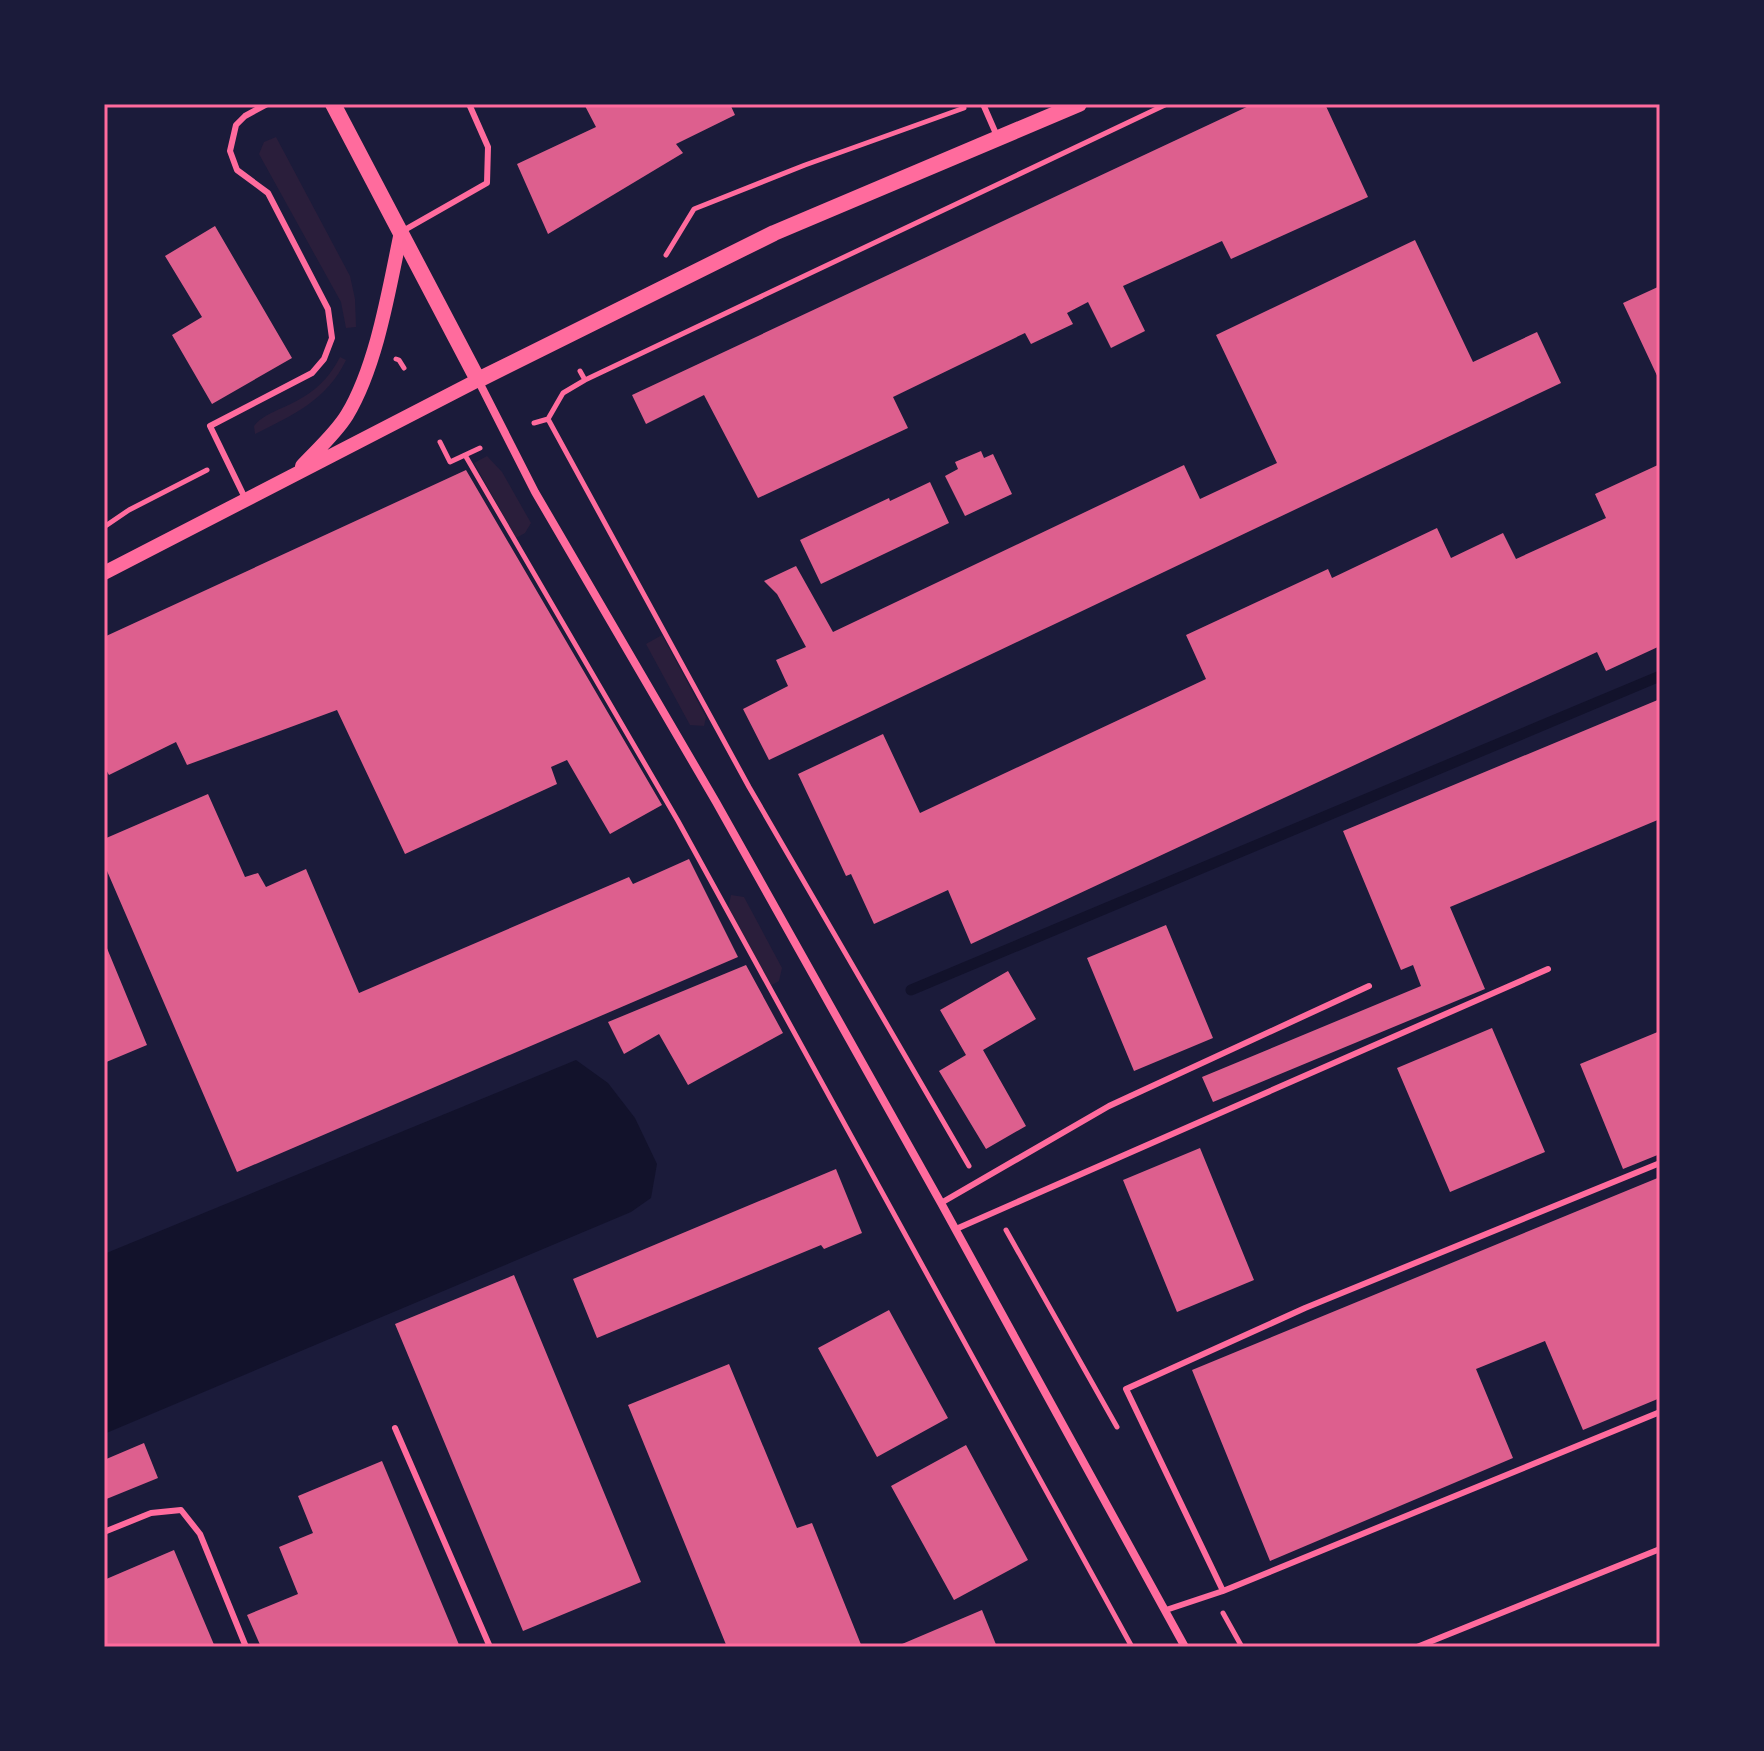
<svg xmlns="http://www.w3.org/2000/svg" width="1764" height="1751" font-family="'Space Grotesk',sans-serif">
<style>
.green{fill:#2a1e3b}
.water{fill:#12122b}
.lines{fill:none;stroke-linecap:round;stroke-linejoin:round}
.stream{stroke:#12122b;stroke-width:11}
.building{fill:#dd5f8e}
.path{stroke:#ff6b9d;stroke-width:5}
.service{stroke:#ff6b9d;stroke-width:6}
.minor{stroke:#ff6b9d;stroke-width:8}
.tertiary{stroke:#ff6b9d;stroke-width:14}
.secondary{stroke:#ff6b9d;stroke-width:16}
.neatline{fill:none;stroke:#ff6b9d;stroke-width:3}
</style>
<rect width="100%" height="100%" fill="#1b1b3a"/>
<path class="green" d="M276,137L350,276L355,299L356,327L346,328L341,302L259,154L264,142Z
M340,357L346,360C327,400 293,415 255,434L254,426C261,417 271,413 282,408C309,396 326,384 340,357Z
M487,456L502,472L531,523L525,533L516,538L474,463Z
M662,635L706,717L704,726L690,725L646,644Z
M731,895L744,897L782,968L779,981L770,986L728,909Z"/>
<path class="water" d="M576,1060L608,1083L635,1118L657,1164L651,1198L631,1212L104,1434V1254Z"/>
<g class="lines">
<path class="stream" d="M911,990L1660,676"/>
</g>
<path class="building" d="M584,104H730L735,115L676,144L683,153L548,234L517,164L596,127Z
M1253,104H1325L1368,197L1231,259L1222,241L1123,286L1145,331L1111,348L1088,302L1067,313L1073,324L1031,344L1025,333L893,397L908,428L758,498L704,395L646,424L632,395Z
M215,226L292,358L212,404L172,335L202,317L165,256Z
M1415,240L1473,362L1537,332L1561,383L769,760L743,709L788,686L776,660L806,647L777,594L764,581L796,566L833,632L1184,465L1200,499L1277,463L1216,335Z
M1660,286V382L1623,303Z
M981,451L984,458L993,454L1012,494L965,516L945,476L958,469L955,462Z
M1660,464V646L1606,671L1597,652L971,944L948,890L874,924L851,874L846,876L798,774L883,734L920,813L1206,679L1186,635L1328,569L1332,578L1437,528L1451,558L1503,533L1516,559L1606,518L1595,494Z
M466,470L662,805L610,834L567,760L551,767L557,784L405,854L337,710L187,765L176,742L109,775L104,766V637Z
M930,482L949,523L821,584L800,540L889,498L890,501Z
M1660,699V819L1450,907L1485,989L1213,1102L1202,1077L1421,986L1413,965L1401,970L1343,831Z
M208,794L245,877L258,873L266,887L306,869L359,993L629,877L633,884L689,859L738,957L237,1172L104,864V839Z
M1166,925L1213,1038L1134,1071L1087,958Z
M104,941L147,1045L104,1063Z
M746,965L783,1033L688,1085L659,1034L624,1054L608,1022Z
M1008,971L1036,1019L983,1050L1026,1126L986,1149L939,1071L966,1055L940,1010Z
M1492,1028L1545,1152L1450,1192L1397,1068Z
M1660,1031V1154L1623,1169L1580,1064Z
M1200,1148L1254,1280L1177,1312L1123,1180Z
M836,1169L862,1233L824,1249L821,1245L597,1338L573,1279Z
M1660,1177V1398L1583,1430L1545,1341L1476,1369L1513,1458L1270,1561L1192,1370Z
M514,1275L641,1582L523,1631L395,1324Z
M889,1310L948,1418L877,1457L818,1348Z
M729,1364L797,1528L812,1523L862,1647H727L628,1405Z
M144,1443L158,1478L104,1500V1460Z
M966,1445L1028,1560L954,1600L891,1486Z
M382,1461L460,1647H261L247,1615L298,1594L279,1547L313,1533L298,1496Z
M174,1550L215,1647H104V1580Z
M982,1610L997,1647H895Z"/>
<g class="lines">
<path class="path" d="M666,255L694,209L805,165L964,108
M396,359L399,360L404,368
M585,380L1167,104
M548,419L563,393L585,380L580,371
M534,423L548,419L749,787L969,1166
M440,442L450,462L480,448
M465,455L678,821L1132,1647
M104,527L129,510L207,470
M1006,1230L1117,1427
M1223,1613L1242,1647"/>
<path class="service" d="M983,104L997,136
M401,232L487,183L488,147L469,104
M245,498L210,426L312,373L324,359L332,338L328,309L268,193L237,170L230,151L236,125L245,116L267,104
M941,1203L1109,1106L1369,986
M956,1229L1548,969
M395,1428L490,1647
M104,1532L151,1513L181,1510L200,1534L246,1647
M1223,1591L1126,1389L1305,1308L1660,1163
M1166,1610L1223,1591L1660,1412
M1417,1647L1660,1549"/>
<path class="minor" d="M478,380L535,492L716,802L941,1203L1185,1647"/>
<path class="tertiary" d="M302,466C317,450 336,433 347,415C377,365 389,289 401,232
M104,573L478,380"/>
<path class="secondary" d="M333,104L478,380L774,233L1079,104"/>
</g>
<rect width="1764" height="1751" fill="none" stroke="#1b1b3a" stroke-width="212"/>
<rect x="106" y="106" width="1552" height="1539" class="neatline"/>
</svg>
